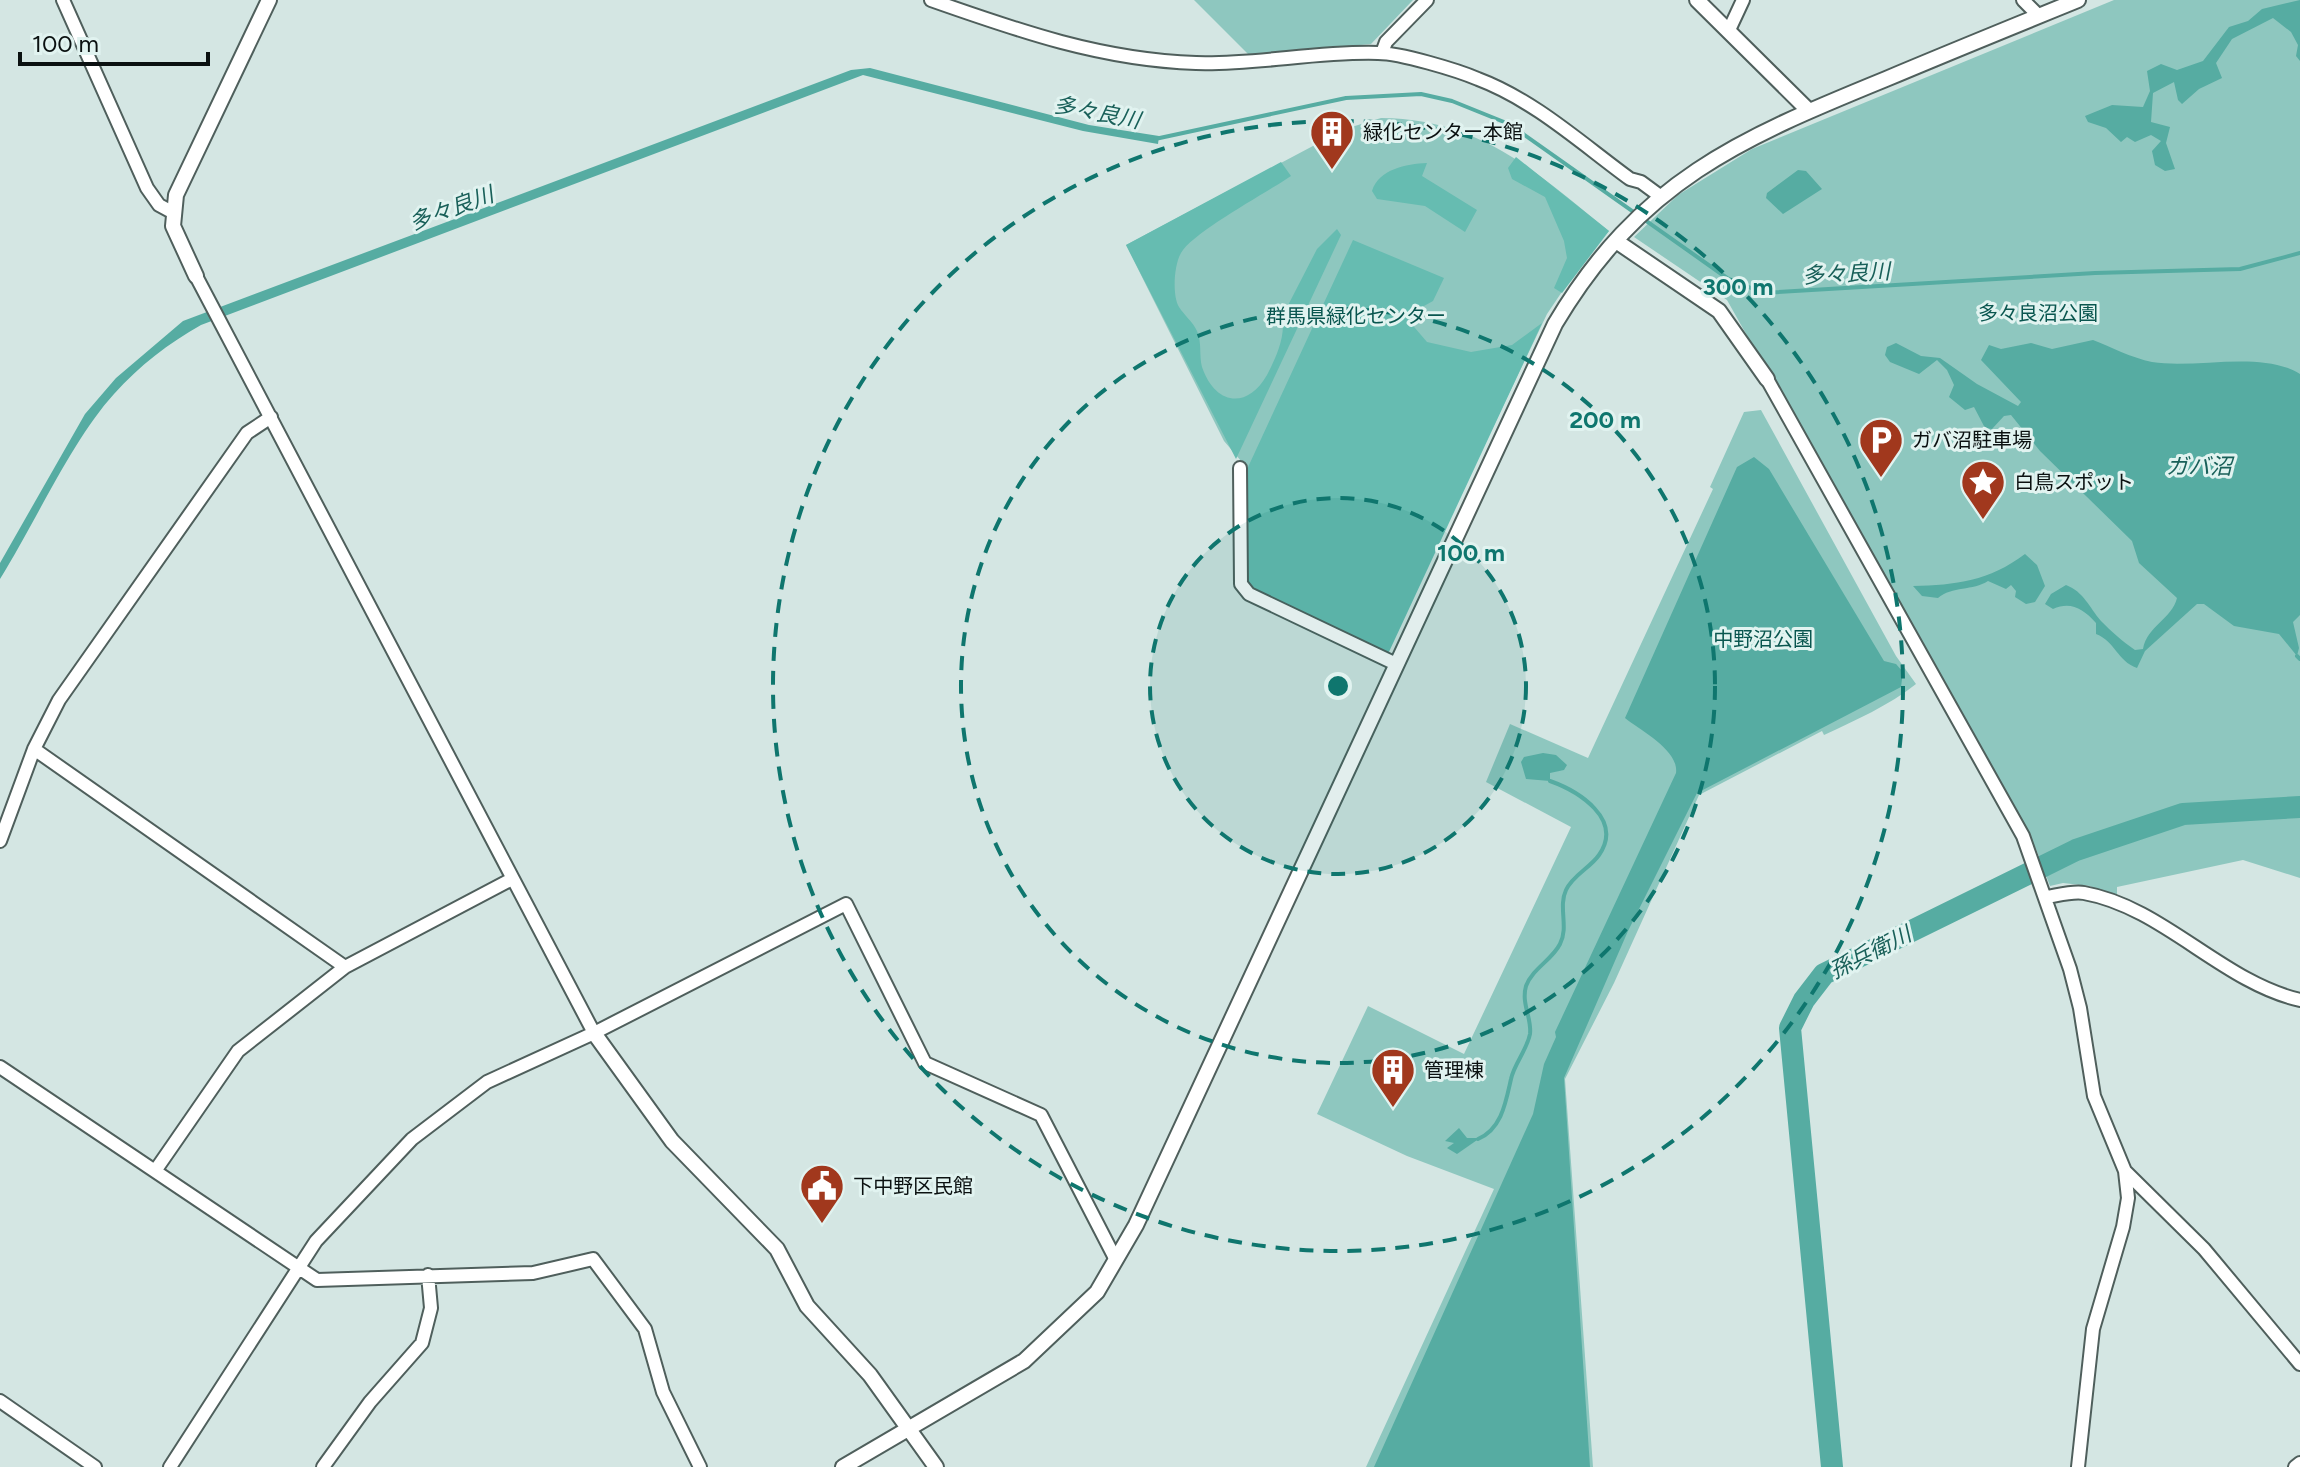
<svg xmlns="http://www.w3.org/2000/svg" width="2300" height="1467" font-family="Figtree,'Noto Sans JP',sans-serif">
<style>
.green{fill:#8ec7bf}
.forest{fill:#66bcb1}
.water{fill:#56aca2}
.lines{fill:none;stroke-linecap:round;stroke-linejoin:round}
.stream{stroke:#56aca2;stroke-width:4}
.river{stroke:#56aca2;stroke-width:22}
.minor-casing{stroke:#4f5f5c;stroke-width:16}
.tertiary-casing{stroke:#4f5f5c;stroke-width:18}
.minor{stroke:#fff;stroke-width:12}
.tertiary{stroke:#fff;stroke-width:14}
.ring{fill:none;stroke:#0f766e;stroke-width:4;stroke-dasharray:14 10}
.labels{text-anchor:middle;stroke-width:6;stroke-linejoin:round;paint-order:stroke}
.poi-label{font-size:20px;fill:#0b1111;stroke:#e1f3f0;text-anchor:start}
.park-label{font-size:20px;fill:#09564f;stroke:#e1f3f0}
.water-label{font-size:22px;font-style:italic;fill:#196059;stroke:#e1f3f0}
.centre{fill:#0f766e;stroke:#e1f3f0;stroke-width:4}
.ring-label{font-size:24px;text-anchor:middle;font-weight:bold;fill:#0f766e;stroke:#e1f3f0;stroke-width:6;stroke-linejoin:round;paint-order:stroke}
</style>
<rect width="100%" height="100%" fill="#d4e6e3"/>
<path class="green" d="M1194,0H1413L1371,44L1249,55Z
M2114,0H2300V878L2243,860L2117,887V899L2090,886L2063,883L2050,886L2036,849L1727,300L1634,237L1678,195L1752,149Z
M1381,118C1481,119 1536,172 1609,231L1586,256L1547,314L1474,467L1247,582L1243,478L1247,468L1224,441L1126,245L1345,129Z
M1761,410L1896,656L1916,684C1888,706 1856,720 1824,735L1822,731L1699,795L1614,983L1565,1079L1593,1467H1366L1494,1189L1407,1156L1317,1114L1368,1006L1464,1054L1571,827L1486,782L1510,724L1588,758L1713,489L1710,487L1744,412Z"/>
<path class="forest" d="M1516,157L1609,231L1562,293L1554,288L1567,258L1564,241L1545,197L1512,179L1508,168Z
M1281,162L1291,176C1268,192 1193,232 1181,253C1174,265 1172,295 1179,307C1184,315 1193,322 1197,331C1202,342 1199,356 1202,367C1215,405 1247,410 1267,375C1276,358 1286,336 1282,317L1317,249L1337,229L1341,235L1236,459L1126,245Z
M1427,163L1422,176L1477,210L1465,232L1425,206L1377,199L1372,191C1379,169 1406,164 1427,163Z
M1353,240L1444,278L1433,301L1413,312L1409,321L1427,342L1471,352L1512,345L1542,323L1388,654L1252,589L1245,577L1243,478Z"/>
<path class="water" d="M2300,0V61L2296,56L2298,45L2291,32L2273,18L2232,39L2216,63L2222,78L2199,89L2182,104L2178,100L2174,82L2153,93L2151,122L2170,127L2166,143L2175,169L2165,171L2155,165L2152,151L2161,141L2151,135L2135,142L2127,137L2121,142L2106,128L2088,122L2085,116L2112,105L2143,107L2150,91L2147,71L2161,64L2177,70L2203,61L2229,27L2248,21L2262,9Z
M870,68L1089,125L1159,136L1158,144L1083,131L863,75L201,325C169,343 139,366 114,394C72,440 35,523 0,579V563L85,414L116,378L183,321L851,70Z
M1798,170L1806,171L1822,189L1783,214L1766,198L1767,193Z
M2093,340C2111,347 2132,358 2152,362C2197,369 2262,350 2300,374V615L2293,622L2299,648L2297,656L2279,634L2234,626L2204,604H2197L2145,651L2137,668C2117,661 2116,642 2096,634V623C2083,608 2070,601 2053,609L2045,604L2051,594L2066,585C2084,592 2089,607 2101,621C2111,631 2123,642 2135,650L2143,649C2147,626 2172,619 2177,598L2139,563L2132,541L2040,451L2011,415L2004,416L1992,429L1985,428L1974,407L1965,410L1949,397L1954,385L1947,370L1937,360L1919,374L1890,362L1885,355L1887,347L1896,343L1921,356L1940,358L1977,384L2018,406L2021,402L1981,360L1989,345L2001,349L2031,343L2052,349Z
M1754,457L1769,469L1884,661L1896,664L1903,672L1901,687L1697,793L1628,931L1564,1078L1590,1467H1374L1533,1114L1544,1064L1556,1037L1555,1032L1676,773C1679,750 1641,731 1625,718L1737,467Z
M2025,554L2037,565L2045,586L2035,602L2026,604L2015,597L2016,591L2011,585L2006,589L1988,581C1973,591 1952,586 1938,598L1922,596L1913,586C1956,585 1989,581 2025,554Z
M1543,753L1556,755L1567,765L1564,770L1550,773V781L1526,779L1521,762L1524,757Z
M1459,1128L1467,1138H1480L1457,1154L1447,1148L1454,1143L1445,1141Z"/>
<g class="lines">
<path class="stream" d="M1155,139L1346,98L1421,94L1452,101L1509,124L1727,278L1763,293L2095,273L2240,269L2300,253
M2297,656L2300,659
M1478,1139C1502,1129 1506,1101 1511,1079C1514,1064 1527,1050 1530,1034C1532,1018 1521,1004 1526,986C1533,968 1552,960 1560,944C1569,927 1558,907 1566,890C1573,875 1590,868 1599,855C1624,819 1578,791 1550,781"/>
<path class="river" d="M1832,1467L1790,1028L1804,1000L1824,974L2076,850L2183,814L2300,807"/>
<g class="minor-casing">
<path id="minor" d="M63,0L147,188L159,205L172,212
M931,0C1019,31 1102,60 1196,63C1257,65 1317,51 1378,53C1400,53 1457,70 1478,79C1534,100 1582,144 1630,179L1641,182L1660,196
M2023,0L2039,16
M1729,30L1743,0
M1382,53L1386,42L1427,0
M196,276L594,1033
M1767,379L2023,836L2070,969L2080,1008L2094,1096L2125,1171L2128,1198L2123,1227L2093,1329L2078,1467
M1240,468L1241,584L1249,594L1396,664
M34,749L345,967
M0,841L34,749L59,700L247,433L271,417
M2047,897C2059,895 2073,891 2084,893C2163,907 2222,982 2300,1000
M0,1067L317,1280L533,1273L593,1259L645,1329L663,1392L700,1467
M155,1171L238,1051L345,967L512,879
M2125,1171L2204,1249L2300,1364
M0,1401L95,1467
M170,1467L316,1241L412,1139L487,1082L594,1033L846,904L925,1063L1041,1115L1116,1260
M323,1467L370,1402L422,1343L431,1308L428,1275
M2295,1467L2300,1463"/>
</g>
<g class="tertiary-casing">
<path id="tertiary" d="M1697,0L1808,110
M1616,241L1719,311L1767,379
M196,276L173,226L176,195L269,0
M594,1033L672,1141L777,1249L807,1306L870,1375L936,1467
M843,1467L1024,1361L1097,1292L1136,1225L1555,324C1640,181 1739,139 1886,79C1950,52 2014,26 2078,0"/>
</g>
<use href="#minor" class="minor"/>
<use href="#tertiary" class="tertiary"/>
</g>
<circle cx="1338" cy="686" r="188" fill="#0f766e" fill-opacity=".12"/>
<g class="ring">
<circle cx="1338" cy="686" r="188"/>
<circle cx="1338" cy="686" r="377"/>
<circle cx="1338" cy="686" r="565"/>
</g>
<defs>
<g id="building-pin" transform="scale(2.3)"><path d="M0 17L-7.5 6A9.5 9.5 0 1 1 7.5 6Z" fill="#a1381d" stroke="#e1f3f0"/><path d="M-4-6H4V6H1V3H-1V6H-4ZM-2.5-4.3h1.7v1.8h-1.7ZM.8-4.3h1.7v1.8H.8ZM-2.5-1h1.7V.8h-1.7ZM.8-1h1.7V.8H.8Z" fill="#fff"/></g>
<g id="parking-pin" transform="scale(2.3)"><path d="M0 17L-7.5 6A9.5 9.5 0 1 1 7.5 6Z" fill="#a1381d" stroke="#e1f3f0"/><path d="M-3.5-5.5H1a3.5 3.5 0 0 1 0 7H-1V5.5H-3.5ZM-1-3.4V-.6H.8a1.4 1.4 0 0 0 0-2.8Z" fill="#fff"/></g>
<g id="sight-pin" transform="scale(2.3)"><path d="M0 17L-7.5 6A9.5 9.5 0 1 1 7.5 6Z" fill="#a1381d" stroke="#e1f3f0"/><path d="M0-6L1.8-2.2L6-1.7L2.9 1.2L3.7 5.4L0 3.3L-3.7 5.4L-2.9 1.2L-6-1.7L-1.8-2.2Z" fill="#fff"/></g>
<g id="civic-pin" transform="scale(2.3)"><path d="M0 17L-7.5 6A9.5 9.5 0 1 1 7.5 6Z" fill="#a1381d" stroke="#e1f3f0"/><path d="M-.6-6.5H3V-4.5H.6V-3L4-1V1h2V6H-6V1h2V-1L-.6-3ZM-1.2 2.5V6h2.4V2.5Z" fill="#fff"/></g>
</defs>
<g fill-rule="evenodd">
<use href="#building-pin" x="1332" y="132"/>
<use href="#parking-pin" x="1881" y="440"/>
<use href="#sight-pin" x="1983" y="482"/>
<use href="#building-pin" x="1393" y="1070"/>
<use href="#civic-pin" x="822" y="1186"/>
</g>
<g class="labels">
<g class="poi-label">
<text x="1363" y="139">緑化センター本館</text>
<text x="1912" y="447">ガバ沼駐車場</text>
<text x="2014" y="489">白鳥スポット</text>
<text x="1424" y="1077">管理棟</text>
<text x="853" y="1193">下中野区民館</text>
</g>
<g class="park-label">
<text x="2038" y="320">多々良沼公園</text>
<text x="1356" y="323">群馬県緑化センター</text>
<text x="1763" y="646">中野沼公園</text>
</g>
<g class="water-label">
<text transform="translate(1097 112) rotate(11)" y="8">多々良川</text>
<text transform="translate(451 208) rotate(-20)" y="8">多々良川</text>
<text transform="translate(1846 273) rotate(-3)" y="8">多々良川</text>
<text x="2199" y="474">ガバ沼</text>
<text transform="translate(1870 952) rotate(-27)" y="8">孫兵衛川</text>
</g>
</g>
<circle cx="1338" cy="686" r="12" class="centre"/>
<g class="ring-label">
<text x="1738" y="295">300 m</text>
<text x="1605" y="428">200 m</text>
<text x="1471" y="561">100 m</text>
</g>
<path d="M20 52v12h188v-12" fill="none" stroke="#0b1111" stroke-width="4"/>
<text x="32" y="52" font-size="24" fill="#0b1111" stroke="#e1f3f0" stroke-width="6" paint-order="stroke">100 m</text>
</svg>
